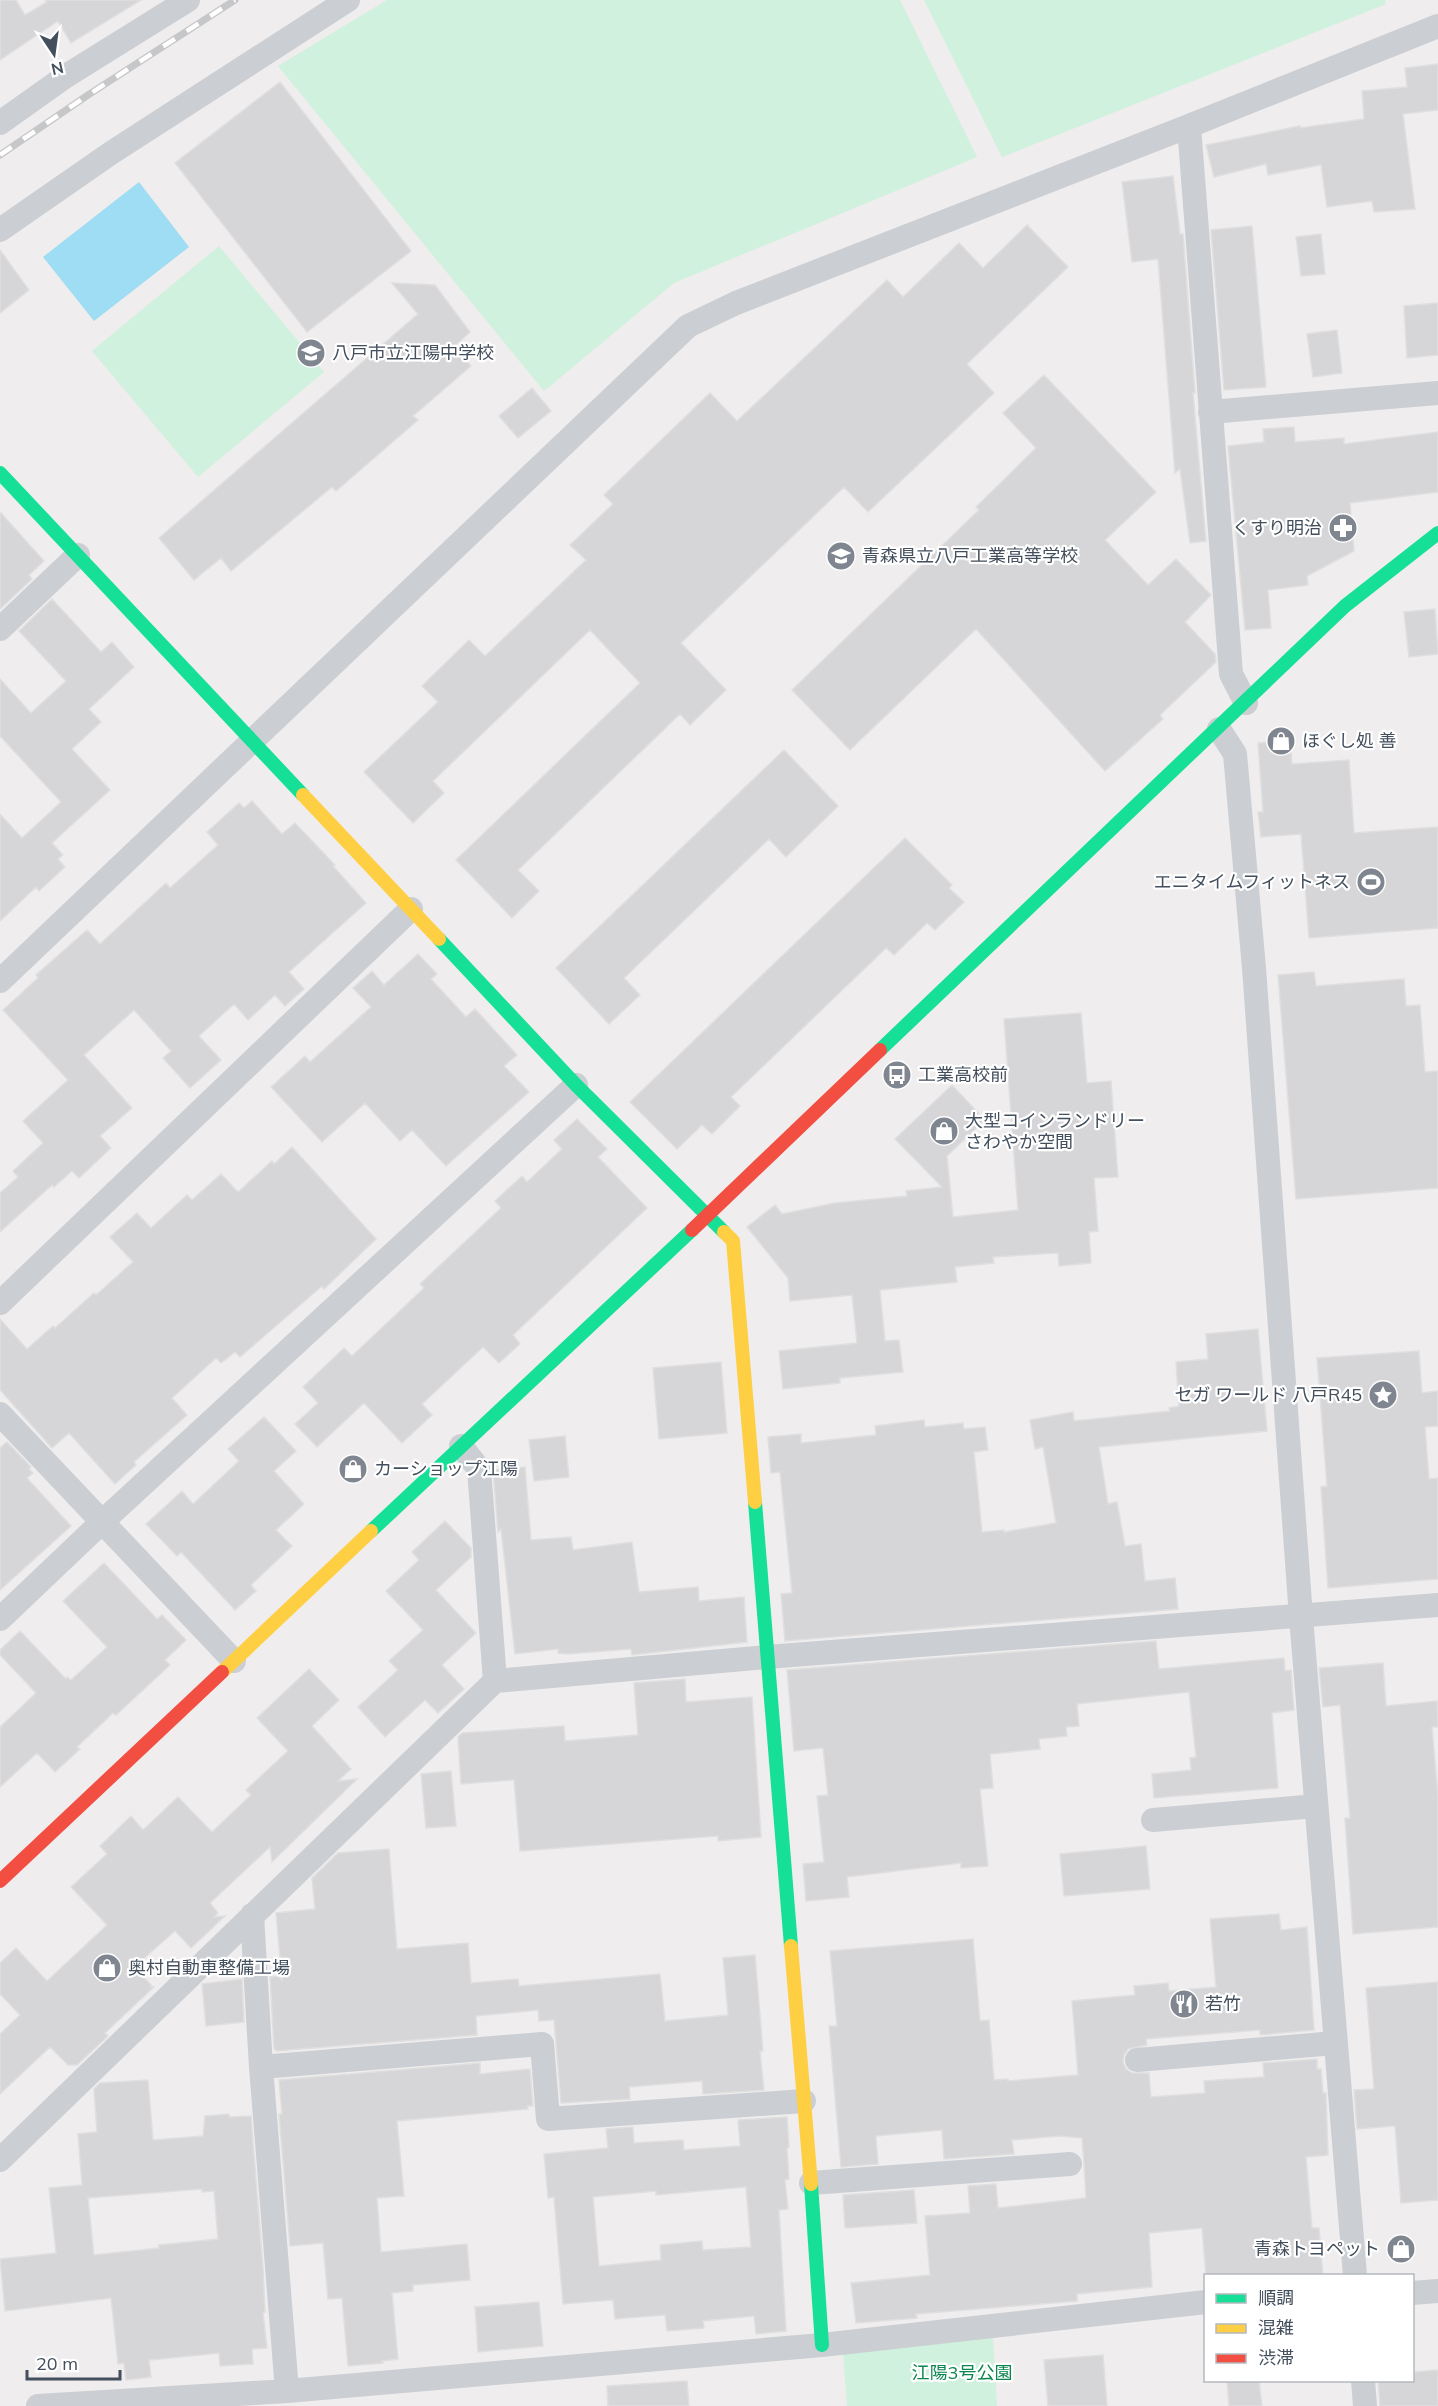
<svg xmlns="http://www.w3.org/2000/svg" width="1438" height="2406" font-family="Mulish,'Noto Sans JP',sans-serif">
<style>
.green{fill:#cff1dd}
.water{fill:#9eddf3}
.building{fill:#d6d5d7;stroke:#e0dfe0;stroke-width:1.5;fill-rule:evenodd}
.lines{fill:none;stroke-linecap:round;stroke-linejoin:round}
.street{stroke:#cbced2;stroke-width:24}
.fast{stroke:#16e098;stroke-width:14}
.slow{stroke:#ffcf43;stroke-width:14}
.jam{stroke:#f24e42;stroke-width:14}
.rail-casing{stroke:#c5c7c9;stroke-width:7}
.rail{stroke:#fff;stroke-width:4.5;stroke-dasharray:14;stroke-linecap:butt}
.labels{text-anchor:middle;stroke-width:4.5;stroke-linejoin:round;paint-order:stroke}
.poi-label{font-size:18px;fill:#434f5c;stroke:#fff;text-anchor:start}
.park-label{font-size:18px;fill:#0c854f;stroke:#fff}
</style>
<rect width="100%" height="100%" fill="#efeded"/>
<path class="green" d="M387,0H900L977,157L674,283L544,391L278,66Z
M924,0H1385L1386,4L1002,157Z
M219,246L324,372L198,477L92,351Z
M993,2337L997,2406H847L843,2352Z"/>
<path class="water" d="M139,182L189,247L94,321L43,257Z"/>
<path class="building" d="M0,0H16L25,15L47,2L45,0H141L71,43L58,21L0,60Z
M1438,64V110L1403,114L1415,209L1374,212L1372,201L1327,207L1321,165L1268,175L1266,164L1214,177L1206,145L1300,126V128L1364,119L1362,91L1407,87L1405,68Z
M280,82L411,251L307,332L175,163Z
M1173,176L1180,234H1183L1195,393H1193L1206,541L1190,543L1180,469L1175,473L1158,259L1132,262L1122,182Z
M1027,225L1068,267L967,364L994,393L868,512L844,487L681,643L726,690L690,725L680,714L518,870L539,891L512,918L456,860L640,683L590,630L433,781L444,793L413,823L364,772L438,702L422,686L469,640L485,656L586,560L570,545L613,504L604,495L710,393L737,421L887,280L903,297L959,243L983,268Z
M1252,226L1266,387L1224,390L1211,230Z
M1321,234L1325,274L1301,276L1296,237Z
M0,250L29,290L0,313Z
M392,283L435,285L470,332L454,347L471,366L413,416L418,420L336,491L332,487L231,571L221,558L194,580L159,538L418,314Z
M1438,303V355L1407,358L1404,306Z
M1337,330L1342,373L1313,377L1307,334Z
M1044,375L1156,492L1105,540L1148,585L1176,559L1211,595L1185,622L1215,654L1216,662L1160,715L1163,719L1105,771L976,629L850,750L792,690L979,510L976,507L1036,448L1003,413Z
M532,388L551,411L518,438L499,416Z
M1294,427L1295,442L1344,438V444L1438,432V492L1350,503L1354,551L1307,576L1308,585L1268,590L1271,628L1245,630L1228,446L1264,442L1263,429Z
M0,512L44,561L29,575L32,579L0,609Z
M52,599L101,652L112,642L134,667L89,709L101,722L72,749L110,790L52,843L63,855L58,859L65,867L39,891L36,887L0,921V814L22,838L61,802L0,736V679L31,713L66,681L19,631Z
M1435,609L1438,654L1409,657L1404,612Z
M1290,741L1292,764L1349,760L1354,833L1438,827V928L1309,938L1301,834L1261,837L1258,812H1263L1258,743Z
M784,750L838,806L786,857L769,839L624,978L640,995L609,1024L556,968Z
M252,801L282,834L295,823L335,865L333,866L366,903L289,972L304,989L285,1006L275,995L248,1020L234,1004L199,1036L221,1060L190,1088L163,1058L171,1051L134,1010L84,1055L132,1108L100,1136L111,1148L79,1178L72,1171L54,1187L52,1185L0,1232V1193L18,1177L13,1171L43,1143L23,1121L68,1080L3,1010L38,978L36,975L87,930L100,944L166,883L170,888L218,845L207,832L239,803L244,808Z
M905,838L952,885L949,888L964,902L935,930L927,923L894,955L886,948L731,1097L740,1106L712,1134L702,1125L677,1149L630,1102Z
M418,954L437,974L431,979L466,1017L475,1009L517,1055L504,1066L529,1092L446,1166L412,1130L400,1141L365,1103L322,1142L271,1087L305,1056L310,1062L371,1007L353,988L372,971L384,985Z
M1314,972L1316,986L1404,979L1406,1006L1420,1005L1425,1072L1438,1071V1188L1296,1199L1278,975Z
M1081,1013L1087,1083L1111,1081L1118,1177L1094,1178L1098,1231L1089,1232L1091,1263L1059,1266L1058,1253L993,1257L994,1263L955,1267L957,1282L880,1290L885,1341L899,1340L903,1372L840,1378V1383L783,1389L779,1351L857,1343L852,1295L790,1301L788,1278L747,1227L775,1205L782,1214L835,1203L907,1196L906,1191L942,1187L895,1139L952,1085L985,1120L947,1156L953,1217L1018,1210L1004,1019Z
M577,1119L607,1149L598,1157L647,1208L513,1335L520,1344L499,1363L483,1347L422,1404L432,1415L402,1443L364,1403L317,1447L295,1424L318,1403L303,1387L344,1348L352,1356L424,1288L420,1284L501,1208L495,1201L522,1176L527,1182L562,1149L554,1140Z
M292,1147L376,1239L324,1289L322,1286L240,1357L235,1352L221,1363L216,1358L172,1398L187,1415L134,1462L136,1465L115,1484L69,1433L52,1448L0,1390V1319L27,1349L53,1326L55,1328L94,1293L96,1295L133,1262L110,1237L137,1213L151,1228L187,1195L192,1200L221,1174L238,1192L272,1161L274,1164Z
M1258,1329L1267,1431L1099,1447L1108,1504L1117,1502L1125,1546L1141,1544L1145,1581L1175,1578L1178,1609L785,1641L781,1594L792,1593L780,1472L771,1473L768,1437L801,1434V1443L876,1435L875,1426L924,1420L925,1427L963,1423L964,1429L985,1427L988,1450L974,1452L982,1532L1004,1530V1532L1056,1523L1043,1447L1035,1449L1030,1420L1073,1412L1074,1421L1170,1411L1169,1408L1179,1406L1176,1362L1208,1359L1206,1334Z
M1419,1351L1422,1393L1438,1391V1426L1425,1427L1429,1479L1438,1478V1579L1328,1588L1321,1487L1327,1486L1317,1358Z
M721,1362L727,1433L659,1439L653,1368Z
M264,1417L296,1451L274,1471L304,1504L276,1530L292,1546L251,1585L256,1591L235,1610L181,1552L177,1556L146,1524L182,1491L193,1504L239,1461L228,1449Z
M565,1436L569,1477L534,1481L529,1440Z
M7,1442L31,1467L29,1469L33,1473L27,1478L71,1526L0,1590V1448Z
M525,1467L531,1540L571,1537L573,1550L632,1542L639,1592L698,1587L699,1601L744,1597L747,1642L632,1655L631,1649L568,1654L558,1653V1649L515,1654L501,1529L498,1532L493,1470Z
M445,1521L471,1548V1557L436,1590L476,1633L442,1665L464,1689L438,1713L425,1700L385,1737L358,1707L398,1670L389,1661L423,1630L386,1591L419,1560L412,1552Z
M104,1563L157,1619L162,1615L186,1640L165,1660L170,1665L116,1715L113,1713L77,1747L80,1749L55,1772L37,1753L0,1787V1727L36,1693L0,1655V1650L20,1631L66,1679L67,1677L71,1680L107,1647L63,1601Z
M1156,1641L1159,1669L1284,1658L1285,1671L1291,1670L1294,1710L1272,1713L1278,1788L1154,1798L1152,1774L1191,1770L1190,1758L1196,1757L1189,1692L1077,1704L1079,1726L1066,1727L1067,1736L1039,1739L1040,1749L990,1754L993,1788L980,1789L988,1866L961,1868V1863L847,1877L849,1897L806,1901L803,1864L824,1862L817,1796L828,1795L823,1748L794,1751L787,1670Z
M1383,1663L1386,1706L1437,1701L1438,1727H1432L1438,1796V1927L1353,1934L1345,1818H1350L1340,1705L1323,1707L1319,1668Z
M309,1669L339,1700L312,1726L351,1769L338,1781L357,1779L272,1862L270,1847L210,1903L218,1913L214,1917L225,1916L191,1948L175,1931L134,1967L152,1986L150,1987H154L105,2033L108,2036L77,2065H68L50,2047L0,2094V2034L20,2015L0,1994V1963L16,1948L47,1981L107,1925L71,1887L107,1854L100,1846L131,1816L143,1830L178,1797L212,1832L251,1795L246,1790L288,1751L257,1718Z
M685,1679L686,1702L752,1697L761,1837L718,1841V1836L520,1851L514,1780L461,1784L458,1737L462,1733L564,1726L565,1741L638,1735L634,1683Z
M451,1771L456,1826L426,1828L421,1774Z
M1146,1846L1150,1889L1064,1896L1060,1854Z
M389,1849L397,1949L468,1943L471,1983L518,1979L519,1986L660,1974L665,2021L728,2015L723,1958L755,1955L763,2051H760L764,2090L703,2094L702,2081L629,2087L630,2099L561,2103L554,2020L539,2021L538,2010L476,2016L477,2035L276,2051L274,2048L270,1977L278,1976L282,1980L276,1913L315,1909L312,1878L338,1853Z
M1279,1914L1281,1930L1307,1927L1314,2030L1260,2035V2030L1146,2039L1147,2045L1128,2049L1124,2055L1123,2062L1126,2069L1132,2073H1149L1151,2097L1205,2093L1204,2081L1264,2077L1263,2063L1317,2059V2069H1321L1323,2093H1326L1328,2155L1306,2157L1312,2228H1319L1323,2276H1206L1202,2228L1149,2233L1152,2287L1077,2294V2301L916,2314L917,2318L856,2323L851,2283L930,2275L925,2216L970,2213L968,2186L996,2184L998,2208L1086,2198L1084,2164L1082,2138L1059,2136L1012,2140L1014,2154L944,2159L942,2130L876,2136L878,2164L841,2167L829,2026H837L830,1951L973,1939L980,2021L989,2020L994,2080L1008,2079V2081L1078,2075L1072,2001L1135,1995L1134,1986L1168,1983L1169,1991L1216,1987L1210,1919Z
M242,1979L244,2022L206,2026L202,1984Z
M1438,1982V2200L1401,2203L1395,2126L1357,2129L1354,2090L1374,2089L1366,1988Z
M480,2063V2074L530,2069L533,2106H527L528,2109L397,2121L404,2196L377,2198L381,2252L467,2244L470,2280L413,2285V2291L392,2293L398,2359L382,2361L383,2363L348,2366L342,2298L328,2299L323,2243L290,2246L279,2114H282L279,2080Z
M148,2080L153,2140L203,2136L205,2116L229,2114V2117L251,2116L263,2268L265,2312L263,2313L267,2348L252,2349L253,2364L220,2366L219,2353L161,2359L149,2360L151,2377L126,2380L124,2363L118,2364L111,2298L5,2311L0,2259L56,2253L49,2188L82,2185L78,2134L97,2132L94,2089L100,2083ZM202,2189V2192L214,2191L218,2239L159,2245V2248L94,2255L88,2198Z
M787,2117L789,2147L787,2148L789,2179L785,2180L788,2209L779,2210L786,2331L756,2334L754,2316L703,2321L704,2328L667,2331L665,2315L615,2319L613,2300L563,2304L554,2197L548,2198L544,2154L608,2148L606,2129L633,2127L634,2143L683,2140L684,2150L740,2146L738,2120ZM746,2187L751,2247L703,2250L702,2241L660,2245L661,2260L599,2266L593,2197L656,2191V2195Z
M914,2190L917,2223L845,2228L843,2195Z
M539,2302L543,2346L478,2352L475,2307Z
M1103,2355L1107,2406H1048L1044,2360Z
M1438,2370V2406H1380L1378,2380H1413V2372Z
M1227,2380H1259L1262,2406H1229Z
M687,2381L689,2406H608L607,2386Z"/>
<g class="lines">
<path class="street" d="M0,123L66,76L188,0
M1189,126L1231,674L1246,703
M0,230L111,153L348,0
M1210,412L1438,393
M0,629L78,555
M1219,729L1235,754L1254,968L1301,1617L1355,2276
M0,981L688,326L736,303L1189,126L1438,26
M0,1303L411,909
M0,1414L234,1661
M461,1446L479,1469L495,1681
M0,1619L102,1522L576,1085
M1153,1820L1316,1806
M252,1915L261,2067L287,2391
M1137,2060L1335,2043
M261,2067L542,2044L548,2119L804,2101
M0,2160L495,1681L767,1657L1438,1605
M811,2183L1070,2164
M1412,2293L1438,2291
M1363,2380L1365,2406
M38,2406L287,2391L822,2345L1206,2302"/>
<path class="fast" d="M0,473L303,795
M439,939L576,1085L724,1232
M880,1050L1345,606L1438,533
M755,1502L791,1946
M371,1531L692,1230
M811,2184L822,2345"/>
<path class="slow" d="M303,795L439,939
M724,1232L733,1241L755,1502
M222,1672L371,1531
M791,1946L811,2184"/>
<path class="jam" d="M692,1230L880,1050
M0,1881L222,1672"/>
<g class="rail-casing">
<path id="rail" d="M0,155L88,95L235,0"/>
</g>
<use href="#rail" class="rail"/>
</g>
<defs>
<g id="school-disc" transform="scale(1.5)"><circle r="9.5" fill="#7f868f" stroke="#fff"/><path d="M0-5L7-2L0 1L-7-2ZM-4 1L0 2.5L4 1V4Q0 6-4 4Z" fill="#fff"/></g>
<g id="pharmacy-disc" transform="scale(1.5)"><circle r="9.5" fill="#7f868f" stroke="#fff"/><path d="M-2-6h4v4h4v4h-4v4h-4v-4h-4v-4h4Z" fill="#fff"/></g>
<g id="shop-disc" transform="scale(1.5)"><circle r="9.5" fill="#7f868f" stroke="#fff"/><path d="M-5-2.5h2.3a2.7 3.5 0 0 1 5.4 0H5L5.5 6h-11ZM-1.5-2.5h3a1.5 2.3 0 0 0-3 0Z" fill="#fff"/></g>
<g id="stadium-disc" transform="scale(1.5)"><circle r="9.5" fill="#7f868f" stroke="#fff"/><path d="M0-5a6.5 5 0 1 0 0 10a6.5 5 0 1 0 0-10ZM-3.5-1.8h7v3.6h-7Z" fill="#fff"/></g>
<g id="bus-disc" transform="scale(1.5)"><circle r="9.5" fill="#7f868f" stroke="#fff"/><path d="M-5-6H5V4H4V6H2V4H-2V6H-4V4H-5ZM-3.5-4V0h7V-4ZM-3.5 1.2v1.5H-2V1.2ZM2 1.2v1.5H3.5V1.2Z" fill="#fff"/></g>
<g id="sight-disc" transform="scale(1.5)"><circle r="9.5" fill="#7f868f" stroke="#fff"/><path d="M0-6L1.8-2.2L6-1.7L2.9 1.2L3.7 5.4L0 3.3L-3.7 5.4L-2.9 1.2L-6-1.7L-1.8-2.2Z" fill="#fff"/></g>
<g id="restaurant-disc" transform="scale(1.5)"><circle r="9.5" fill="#7f868f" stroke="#fff"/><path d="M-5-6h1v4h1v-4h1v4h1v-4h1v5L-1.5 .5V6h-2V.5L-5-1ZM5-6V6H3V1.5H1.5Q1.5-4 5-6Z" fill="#fff"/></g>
</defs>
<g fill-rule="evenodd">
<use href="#school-disc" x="311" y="353"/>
<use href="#pharmacy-disc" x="1343" y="528"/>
<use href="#school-disc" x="841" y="556"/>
<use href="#shop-disc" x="1281" y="741"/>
<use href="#stadium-disc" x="1371" y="882"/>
<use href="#bus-disc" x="897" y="1075"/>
<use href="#shop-disc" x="944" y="1131"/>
<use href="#sight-disc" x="1383" y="1395"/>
<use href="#shop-disc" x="353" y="1469"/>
<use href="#shop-disc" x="107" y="1968"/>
<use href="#restaurant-disc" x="1184" y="2004"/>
<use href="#shop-disc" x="1401" y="2249"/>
</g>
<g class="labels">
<g class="poi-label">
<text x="332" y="359">八戸市立江陽中学校</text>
<text x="1322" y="534" text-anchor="end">くすり明治</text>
<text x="862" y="562">青森県立八戸工業高等学校</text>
<text x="1302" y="747">ほぐし処 善</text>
<text x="1350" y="888" text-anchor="end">エニタイムフィットネス</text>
<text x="918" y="1081">工業高校前</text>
<text x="965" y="1127">大型コインランドリー<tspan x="965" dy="21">さわやか空間</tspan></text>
<text x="1362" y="1401" text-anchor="end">セガ ワールド 八戸R45</text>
<text x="374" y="1475">カーショップ江陽</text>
<text x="128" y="1974">奥村自動車整備工場</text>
<text x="1205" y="2010">若竹</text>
<text x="1380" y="2255" text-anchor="end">青森トヨペット</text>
</g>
<g class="park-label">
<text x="962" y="2379">江陽3号公園</text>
</g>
</g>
<rect x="1204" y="2274" width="210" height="108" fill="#ffffff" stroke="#b4b9be" stroke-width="1.5"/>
<rect x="1216" y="2294" width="30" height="9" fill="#16e098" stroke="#b4b9be" stroke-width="1.5"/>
<text x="1258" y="2304" font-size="18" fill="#434f5c">順調</text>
<rect x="1216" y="2324" width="30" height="9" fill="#ffcf43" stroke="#b4b9be" stroke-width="1.5"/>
<text x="1258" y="2334" font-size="18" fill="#434f5c">混雑</text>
<rect x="1216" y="2354" width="30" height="9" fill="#f24e42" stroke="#b4b9be" stroke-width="1.5"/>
<text x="1258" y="2364" font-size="18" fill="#434f5c">渋滞</text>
<g transform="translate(54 54) rotate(167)" stroke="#ffffff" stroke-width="4.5" paint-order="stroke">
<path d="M0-4.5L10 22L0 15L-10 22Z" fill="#434f5c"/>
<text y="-9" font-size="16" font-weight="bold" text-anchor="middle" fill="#434f5c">N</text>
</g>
<path d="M27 2370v9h93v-9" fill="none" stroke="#434f5c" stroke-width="3"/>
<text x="36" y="2370" font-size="18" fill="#434f5c" stroke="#ffffff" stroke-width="4.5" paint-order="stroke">20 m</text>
</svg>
